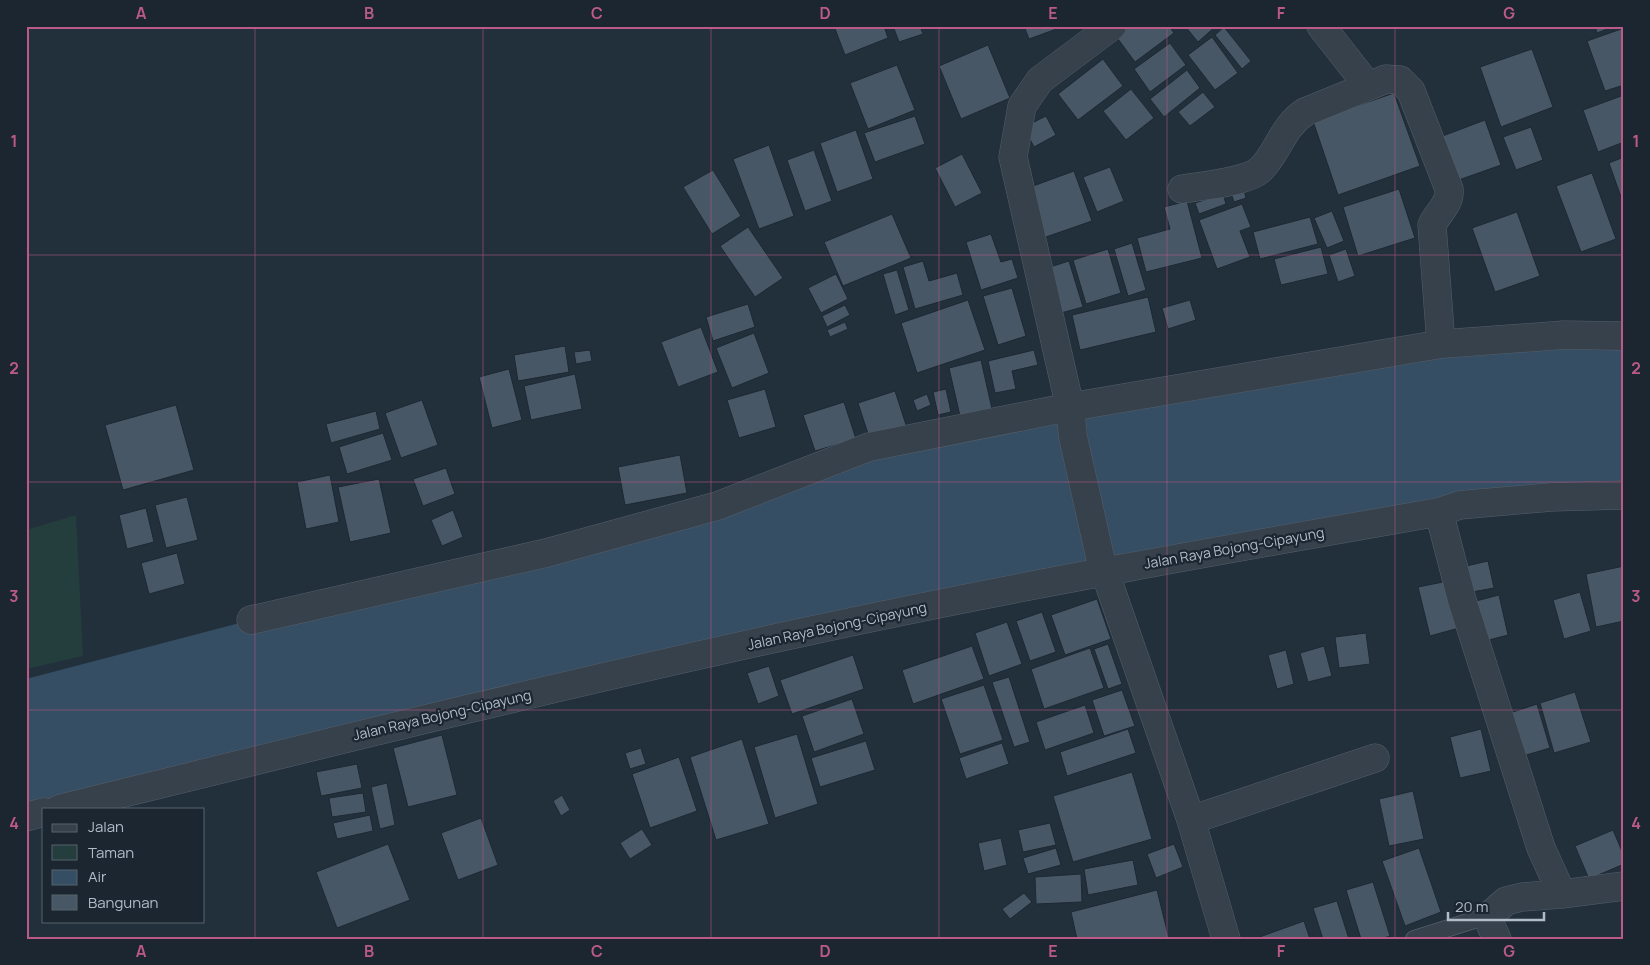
<svg xmlns="http://www.w3.org/2000/svg" width="1650" height="965" font-family="Manrope,sans-serif">
<style>
.green{fill:#243d3d}
.water{fill:#354e64}
.building{fill:#475765;stroke:#1d2833}
.lines{fill:none;stroke-linecap:round;stroke-linejoin:round}
.service-casing{stroke:#545f6a;stroke-width:18}
.minor-casing{stroke:#545f6a;stroke-width:29}
.tertiary-casing{stroke:#545f6a;stroke-width:29}
.service{stroke:#36414c;stroke-width:16}
.minor{stroke:#36414c;stroke-width:28}
.tertiary{stroke:#36414c;stroke-width:28}
.grid{fill:none;stroke:#bb5a87;stroke-width:1;stroke-opacity:0.55}
.labels{text-anchor:middle;stroke-width:4.5;stroke-linejoin:round;paint-order:stroke}
.street-label{font-size:14px;fill:#b1bcc8;stroke:#1b2631}
.neatline{fill:none;stroke:#bb5a87;stroke-width:2}
.grid-label{font-size:16px;text-anchor:middle;font-weight:bold;fill:#bb5a87}
</style>
<rect width="100%" height="100%" fill="#22303c"/>
<path class="green" d="M76,515L83,656L26,669V530Z"/>
<path class="water" d="M1624,336V495L1104,571L26,817V679L251,620L544,553L869,447L1441,344Z"/>
<path class="building" d="M834,26H884L888,38L845,55Z
M893,26H920L923,34L899,42Z
M1024,26H1062V27L1029,39Z
M1127,26H1169L1174,33L1135,62L1115,35Z
M1185,26H1216L1198,42Z
M1595,26H1615L1597,33Z
M1224,27L1251,61L1242,69L1215,35Z
M1624,28V85L1605,91L1587,41Z
M1212,37L1238,73L1215,90L1188,55Z
M1170,43L1186,65L1150,92L1134,69Z
M988,45L1010,98L961,119L939,66Z
M1532,49L1553,107L1501,127L1480,67Z
M1103,59L1123,86L1078,120L1058,94Z
M897,65L915,110L868,129L850,83Z
M1187,70L1200,88L1164,117L1150,99Z
M1131,89L1154,118L1126,140L1103,111Z
M1203,92L1215,107L1190,126L1178,112Z
M1394,93L1420,166L1338,195L1313,121Z
M1624,95V142L1598,152L1583,110Z
M915,116L925,144L875,162L864,133Z
M1046,116L1056,135L1034,147L1024,127Z
M1485,120L1501,165L1456,181L1440,137Z
M1531,127L1543,160L1516,170L1503,137Z
M856,130L873,179L837,192L820,143Z
M769,145L794,216L759,229L733,159Z
M814,150L832,201L805,211L787,160Z
M962,154L982,193L955,207L935,168Z
M1624,157V196L1621,197L1609,163Z
M1110,167L1124,201L1097,212L1083,177Z
M713,170L741,216L712,234L683,187Z
M1074,171L1092,221L1043,238L1025,189Z
M1592,173L1616,239L1581,252L1556,186Z
M1243,186L1246,198L1234,202L1230,190Z
M1399,189L1415,238L1358,256L1343,207Z
M1223,194L1226,204L1199,214L1195,203Z
M1187,201L1202,258L1146,272L1137,238L1170,229L1164,207Z
M1242,204L1251,227L1240,231L1250,257L1217,269L1199,220Z
M1332,211L1344,241L1327,248L1314,218Z
M1517,212L1540,276L1495,292L1472,228Z
M892,214L911,258L843,286L824,242Z
M1310,217L1318,244L1260,259L1253,232Z
M748,227L783,278L755,297L720,246Z
M991,234L1001,262L1012,259L1018,278L981,290L966,242Z
M1132,243L1146,290L1128,296L1114,249Z
M1321,247L1328,274L1281,285L1274,259Z
M1108,249L1121,293L1086,304L1073,260Z
M1346,249L1355,276L1338,282L1329,255Z
M923,261L929,281L957,273L963,295L915,309L903,267Z
M1069,261L1083,307L1061,313L1047,268Z
M897,270L909,310L895,315L883,274Z
M836,274L848,299L821,313L808,288Z
M1012,288L1026,336L998,345L983,296Z
M1148,297L1156,332L1080,350L1072,315Z
M968,300L985,350L917,373L901,323Z
M1190,300L1196,320L1168,329L1162,308Z
M748,304L755,327L713,341L706,317Z
M845,305L850,315L827,327L822,316Z
M845,322L848,329L830,337L827,330Z
M701,327L718,372L678,387L661,342Z
M754,333L769,373L732,388L716,348Z
M565,346L569,372L518,381L514,355Z
M590,350L592,361L576,364L574,352Z
M1034,350L1038,365L1012,371L1016,389L995,393L988,361Z
M981,360L992,409L960,416L949,368Z
M509,369L522,420L492,428L479,377Z
M575,374L582,409L531,420L524,386Z
M765,389L776,427L739,438L727,400Z
M946,389L951,412L938,415L933,392Z
M895,391L908,431L871,443L858,403Z
M927,394L931,405L917,411L913,400Z
M422,400L438,445L401,458L385,413Z
M844,402L856,439L815,451L803,415Z
M176,405L194,470L123,490L105,425Z
M376,411L380,429L331,443L326,424Z
M383,433L392,460L347,474L339,447Z
M680,455L687,493L625,505L618,467Z
M446,468L455,494L423,506L413,479Z
M330,475L339,522L306,529L297,482Z
M379,479L391,533L350,542L338,487Z
M187,497L198,540L166,548L155,505Z
M146,508L154,542L127,549L119,515Z
M453,510L463,537L442,546L431,520Z
M177,553L185,584L149,594L141,563Z
M1488,561L1494,588L1467,593L1462,567Z
M1624,566V621L1596,627L1586,574Z
M1448,581L1459,628L1430,636L1418,587Z
M1580,592L1591,631L1564,639L1553,600Z
M1499,595L1508,635L1485,641L1476,601Z
M1097,599L1111,639L1065,655L1051,615Z
M1042,612L1056,652L1030,661L1016,621Z
M1007,622L1022,664L989,676L975,633Z
M1366,633L1370,664L1339,668L1335,637Z
M1108,644L1122,684L1108,689L1094,649Z
M972,646L984,679L913,704L902,670Z
M1324,646L1332,676L1308,682L1300,653Z
M1090,648L1104,688L1044,709L1031,669Z
M1286,650L1294,684L1277,689L1268,655Z
M853,655L864,689L792,714L780,680Z
M769,666L779,696L758,704L747,673Z
M1009,677L1030,742L1014,747L992,682Z
M984,685L1003,740L960,754L941,699Z
M1122,690L1135,726L1104,736L1092,700Z
M1575,692L1591,742L1554,753L1540,703Z
M852,699L864,734L814,752L802,716Z
M1537,704L1550,748L1523,756L1510,713Z
M1085,705L1094,733L1045,750L1036,722Z
M1128,729L1136,753L1067,776L1060,752Z
M1481,729L1491,771L1460,778L1450,737Z
M797,734L818,804L775,818L754,747Z
M442,735L457,795L408,807L393,748Z
M742,739L769,824L716,840L690,757Z
M866,741L875,770L820,787L811,758Z
M1002,743L1009,764L966,779L959,758Z
M641,748L646,764L630,769L625,753Z
M679,757L697,811L650,828L632,774Z
M357,764L362,788L321,796L316,772Z
M1132,772L1152,839L1073,862L1053,796Z
M387,783L395,825L380,829L371,787Z
M1413,791L1424,839L1389,846L1379,799Z
M363,793L366,812L332,817L329,798Z
M562,795L570,810L561,816L553,801Z
M370,815L373,831L337,839L333,823Z
M481,818L498,865L458,880L441,833Z
M1050,823L1056,845L1023,852L1018,830Z
M642,829L652,845L630,859L620,843Z
M1613,830L1624,856V864L1589,879L1575,846Z
M1001,838L1007,865L984,871L978,843Z
M388,844L410,900L337,928L316,872Z
M1174,844L1183,867L1156,878L1147,854Z
M1056,848L1061,865L1028,874L1023,858Z
M1419,848L1441,912L1405,926L1382,861Z
M1133,860L1138,885L1088,895L1084,869Z
M1081,874L1082,902L1036,904L1035,877Z
M1373,882L1390,936L1381,939H1361L1346,890Z
M1157,890L1169,939H1077L1071,912Z
M1024,893L1032,902L1010,919L1002,909Z
M1337,901L1349,939H1323L1313,908Z
M1304,921L1310,939H1254Z"/>
<g class="lines">
<g class="service-casing">
<path id="service" d="M1414,939L1490,915"/>
</g>
<g class="minor-casing">
<path id="minor" d="M1112,26L1040,80L1022,106L1013,157L1070,407L1073,437L1101,561L1191,820L1226,939
M1321,26L1368,86
M1182,189C1201,186 1246,182 1260,170C1278,153 1282,127 1305,112L1386,79L1400,80L1411,91L1449,189C1451,204 1437,213 1432,225L1441,344
M1439,512L1462,600L1541,848L1562,894
M251,620L546,553L717,506L869,447L1070,407L1441,344L1564,335L1624,336
M1191,820L1375,758
M1497,939L1491,926L1490,915L1506,901L1522,897L1562,894L1624,886"/>
</g>
<g class="tertiary-casing">
<path id="tertiary" d="M59,809C307,748 555,686 804,632C1015,586 1227,549 1439,512L1460,505L1552,497L1624,495
M26,817L44,812"/>
</g>
<use href="#service" class="service"/>
<use href="#minor" class="minor"/>
<use href="#tertiary" class="tertiary"/>
</g>
<path class="grid" d="M255,26V939M483,26V939M711,26V939M939,26V939M1167,26V939M1395,26V939M26,255H1624M26,482H1624M26,710H1624"/>
<g class="labels">
<g class="street-label">
<text transform="translate(1234 548) rotate(-10)" y="5">Jalan Raya Bojong-Cipayung</text>
<text transform="translate(837 626) rotate(-12)" y="5">Jalan Raya Bojong-Cipayung</text>
<text transform="translate(442 715) rotate(-13)" y="5">Jalan Raya Bojong-Cipayung</text>
</g>
</g>
<rect width="1650" height="965" fill="none" stroke="#1b2631" stroke-width="55"/>
<rect x="42" y="808" width="162" height="115" fill="#1b2631" stroke="#57626d"/>
<rect x="52" y="824" width="25" height="8" fill="#36414c" stroke="#57626d"/>
<text x="88" y="832" font-size="15" fill="#b1bcc8">Jalan</text>
<rect x="52" y="845" width="25" height="15" fill="#243d3d" stroke="#57626d"/>
<text x="88" y="858" font-size="15" fill="#b1bcc8">Taman</text>
<rect x="52" y="870" width="25" height="15" fill="#354e64" stroke="#57626d"/>
<text x="88" y="882" font-size="15" fill="#b1bcc8">Air</text>
<rect x="52" y="895" width="25" height="15" fill="#475765" stroke="#57626d"/>
<text x="88" y="908" font-size="15" fill="#b1bcc8">Bangunan</text>
<path d="M1448 912v8h96v-8" fill="none" stroke="#b1bcc8" stroke-width="2.5"/>
<text x="1455" y="912" font-size="15" fill="#b1bcc8" stroke="#1b2631" stroke-width="4" paint-order="stroke">20 m</text>
<rect x="28" y="28" width="1594" height="910" class="neatline"/>
<g class="grid-label">
<text x="141" y="19">A</text>
<text x="369" y="19">B</text>
<text x="597" y="19">C</text>
<text x="825" y="19">D</text>
<text x="1053" y="19">E</text>
<text x="1281" y="19">F</text>
<text x="1509" y="19">G</text>
<text x="14" y="147">1</text>
<text x="1636" y="147">1</text>
<text x="14" y="374">2</text>
<text x="1636" y="374">2</text>
<text x="14" y="602">3</text>
<text x="1636" y="602">3</text>
<text x="14" y="829">4</text>
<text x="1636" y="829">4</text>
<text x="141" y="957">A</text>
<text x="369" y="957">B</text>
<text x="597" y="957">C</text>
<text x="825" y="957">D</text>
<text x="1053" y="957">E</text>
<text x="1281" y="957">F</text>
<text x="1509" y="957">G</text>
</g>
</svg>
